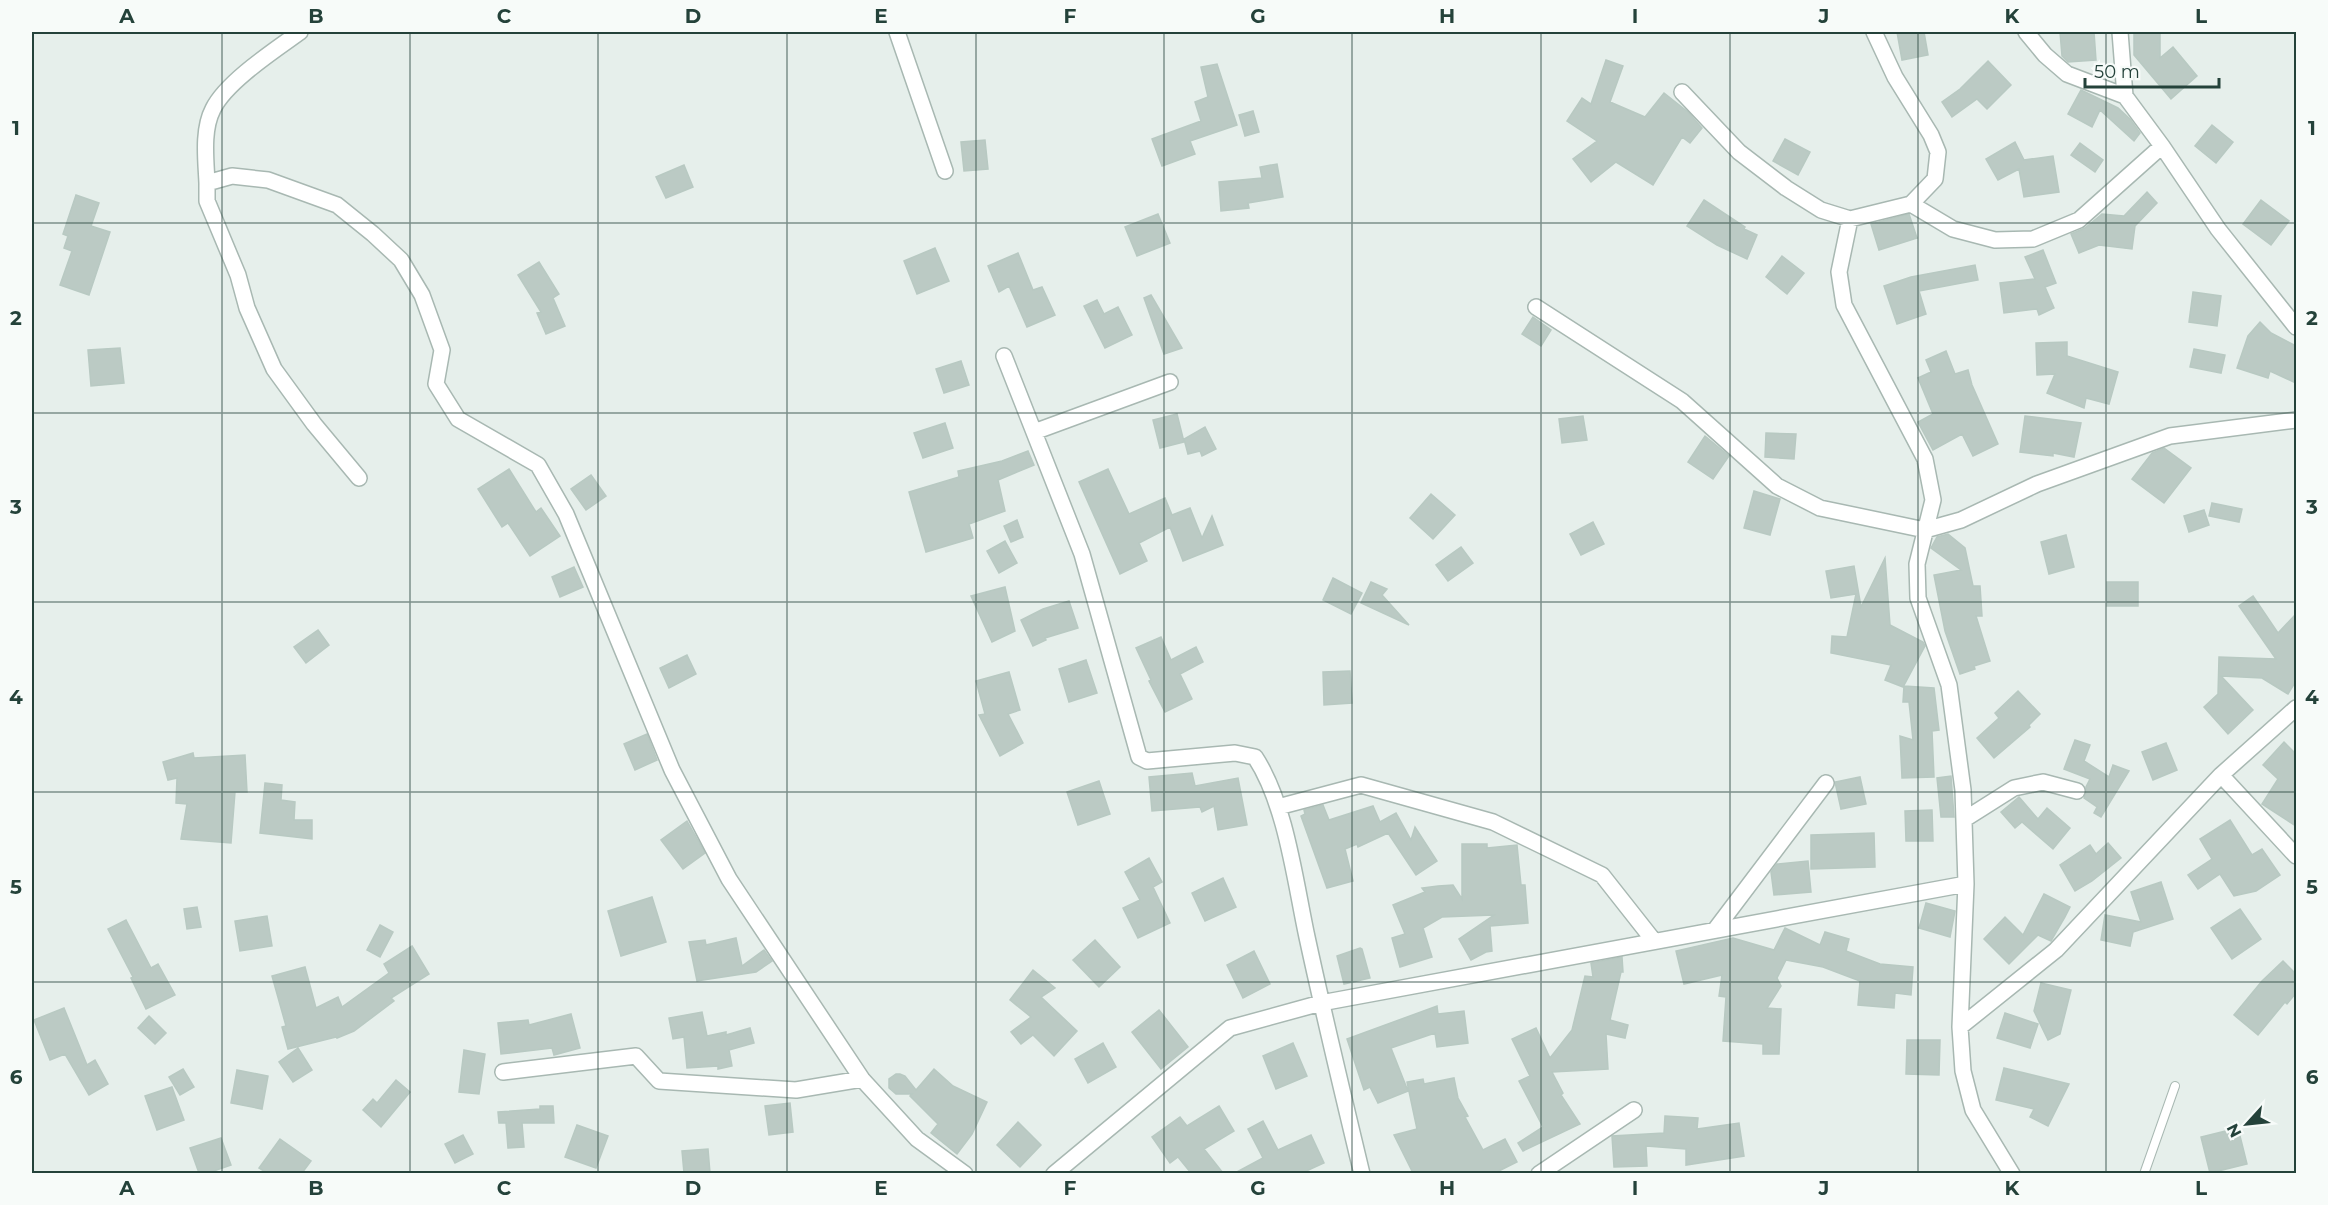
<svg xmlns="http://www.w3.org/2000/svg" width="2328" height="1205" font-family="Montserrat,sans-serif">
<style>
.building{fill:#bbcac4;stroke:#b8c9c2;stroke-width:1.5}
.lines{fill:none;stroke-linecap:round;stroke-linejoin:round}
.service-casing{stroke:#a8b8b2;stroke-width:10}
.minor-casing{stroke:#a8b8b2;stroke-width:18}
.service{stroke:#fff;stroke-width:8}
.minor{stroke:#fff;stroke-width:15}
.grid{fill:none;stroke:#24423a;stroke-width:1.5;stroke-opacity:0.55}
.neatline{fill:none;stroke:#24423a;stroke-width:2}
.grid-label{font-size:20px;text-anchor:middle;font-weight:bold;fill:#24423a}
</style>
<rect width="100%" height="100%" fill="#e6efeb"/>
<path class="building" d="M1897,32H1924L1928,55L1902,60Z
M2060,32H2094L2096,60L2068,62L2062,56Z
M2134,32H2160V58L2173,47L2197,76L2171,99L2134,55Z
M1606,60L1623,66L1610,102L1645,117L1664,93L1688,112L1702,128L1690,143L1682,137L1653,185L1616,162L1591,182L1573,159L1597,141L1567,121L1582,98L1591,104Z
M1988,61L2011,85L1987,109L1977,99L1952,117L1942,102L1960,89Z
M1217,64L1237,125L1190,141L1195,154L1162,166L1152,139L1201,121L1195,102L1208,97L1201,67Z
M2081,90L2118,108L2130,119L2140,133L2134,141L2100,110L2092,127L2068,114Z
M1253,111L1259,132L1245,136L1239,115Z
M2212,125L2233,142L2216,163L2195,146Z
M1785,139L1810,152L1798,175L1773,161Z
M985,140L988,169L964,171L961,142Z
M2015,142L2024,160L2053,156L2059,192L2024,197L2019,169L1998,180L1986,159Z
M2080,143L2103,160L2095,172L2071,155Z
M1277,164L1283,197L1248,203L1249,208L1221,211L1219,182L1262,178L1260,167Z
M684,165L693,187L666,198L656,177Z
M2147,192L2157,203L2135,226L2132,249L2099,245L2079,253L2071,234L2085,228L2102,214L2124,216Z
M76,195L99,203L91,226L110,232L89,295L60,285L72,251L64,248L68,236L63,234Z
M1704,200L1745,227L1744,229L1757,235L1747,259L1717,245L1687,226Z
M2261,200L2289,221L2271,245L2243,224Z
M1158,214L1170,243L1137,256L1125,227Z
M1909,214L1917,238L1879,250L1871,224Z
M935,248L949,281L917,294L904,261Z
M2043,250L2056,283L2045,287L2054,308L2039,315L2037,309L2004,313L2000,283L2035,279L2025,257Z
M1018,253L1033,290L1042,287L1055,315L1027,327L1009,286L999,292L988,266Z
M1782,256L1804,273L1787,294L1766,277Z
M539,262L559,294L553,298L565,326L546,334L537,313L541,312L518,275Z
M1975,265L1978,280L1919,291L1926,314L1897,324L1884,286L1911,277Z
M2193,292L2221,296L2217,326L2189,322Z
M1151,295L1182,348L1164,354L1144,298Z
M1097,300L1104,314L1118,307L1132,335L1105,348L1084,306Z
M1533,317L1551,330L1541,346L1522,334Z
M2260,322L2271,333L2296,346V383L2270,371L2268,378L2237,368L2248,336Z
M2067,342V356L2118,372L2109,404L2086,398L2084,408L2047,393L2055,374L2037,375L2036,343Z
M120,348L124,383L91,386L88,350Z
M2194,349L2225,355L2221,373L2190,367Z
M1946,351L1955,374L1968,370L1972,385L1998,444L1973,456L1962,434L1933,450L1918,422L1933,414L1918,378L1931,372L1926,360Z
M961,361L969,385L944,393L936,369Z
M1177,414L1184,442L1160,448L1153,420Z
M1583,416L1587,440L1562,443L1559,419Z
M2025,416L2081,423L2074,457L2053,453V456L2020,452Z
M945,423L953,448L923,458L914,433Z
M1205,427L1216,449L1202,456L1200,451L1188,454L1184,439Z
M1766,433L1796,434L1794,459L1765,457Z
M1705,436L1729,456L1713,479L1688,462Z
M2164,448L2191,468L2164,503L2132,479L2152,453Z
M1028,451L1034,465L998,480L1005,511L969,524L973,538L926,552L909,492L959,477L958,471L1002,461Z
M509,469L536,512L541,508L560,536L530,556L508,523L502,527L478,489Z
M1108,469L1129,514L1165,498L1172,515L1190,508L1202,538L1212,516L1223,545L1183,561L1170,527L1139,543L1147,561L1120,574L1079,482Z
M591,475L606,496L586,510L571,489Z
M1754,491L1780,499L1770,535L1744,528Z
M1431,494L1455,515L1433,539L1410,518Z
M2212,503L2242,509L2239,522L2209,516Z
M2204,510L2209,525L2189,532L2184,516Z
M1017,520L1023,537L1011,542L1004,526Z
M1593,522L1604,544L1581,555L1570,534Z
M1948,534L1965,548L1973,586H1980L1982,616H1976L1990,661L1974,666L1975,669L1960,674L1945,631L1934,575L1961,570L1931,548L1937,537Z
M2066,535L2074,567L2049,574L2041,542Z
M1005,541L1017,563L999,573L987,551Z
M1461,547L1473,563L1448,581L1436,565Z
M1885,558L1890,625L1923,642L1925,646L1903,687L1885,680L1891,665L1831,653L1832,636L1847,637L1856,594L1831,598L1826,571L1854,566L1861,607Z
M574,567L583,587L560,597L552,577Z
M1333,578L1362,593L1351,614L1323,600Z
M1371,582L1387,589L1382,595L1409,625L1361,603Z
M2107,582H2138V606H2107Z
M1005,587L1015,631L992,642L971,596Z
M2253,596L2278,633L2296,614V681L2288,694L2262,678L2221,676L2253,710L2228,734L2204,707L2218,694L2219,657L2276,659L2239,606Z
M1069,601L1078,628L1045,638L1046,640L1033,646L1021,620L1043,609Z
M318,630L329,645L306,663L294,647Z
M1161,637L1171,660L1196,647L1203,662L1180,674L1192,699L1165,712L1149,681L1151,680L1136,648Z
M687,655L696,674L669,688L660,668Z
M1086,660L1097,693L1069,702L1059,669Z
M1350,671L1352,703L1324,705L1323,672Z
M1009,672L1020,710L1008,714L1023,743L1000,756L979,715L985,714L976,681Z
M1904,686L1934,688L1939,730L1932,731L1934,777L1902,778L1900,736L1913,740L1909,702H1903Z
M2018,691L2040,714L2029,725L2030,727L1994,758L1977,738L1999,718L1995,713Z
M647,734L657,760L635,770L624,744Z
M2075,740L2090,745L2084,761L2109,777L2113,765L2129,771L2101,817L2094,813L2097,807L2084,798L2086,793V787L2090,779L2064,769Z
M2284,742L2296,754V826L2262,804L2278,779L2263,765Z
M2166,743L2177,770L2153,780L2142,752Z
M193,753L194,758L245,755L247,792H235L231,843L181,839L187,804L176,803L177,778L168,780L163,762Z
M1192,773L1195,786L1238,778L1247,825L1218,830L1214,806L1202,812L1200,807L1152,811L1149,777Z
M1951,776L1954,817H1941L1937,778Z
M1860,777L1866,804L1841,809L1835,782Z
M1099,781L1110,814L1078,825L1067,792Z
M265,783L282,785L281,800L295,802L294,820H312V839L260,833Z
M2019,797L2038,819L2047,808L2070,828L2053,849L2022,822L2015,828L2001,812Z
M1323,805L1329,820L1373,806L1380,822L1396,813L1411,840L1415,827L1437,861L1416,875L1388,833L1358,847L1357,844L1345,849L1353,881L1327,888L1301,816L1305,814L1304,810Z
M1932,810L1933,841H1906L1905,811Z
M2230,820L2252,855L2262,849L2280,875L2256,891L2234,896L2220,874L2198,889L2188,875L2212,859L2200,839Z
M687,821L705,853L683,869L661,840Z
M1874,833L1875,867L1811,869V835Z
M2108,843L2121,858L2092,881L2075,891L2060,865L2090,845L2096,854Z
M1462,844H1487V848L1517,845L1521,885H1525L1528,923L1490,926L1492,951L1486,952L1471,960L1459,939L1494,915L1442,917L1423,928L1432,957L1400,967L1392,938L1405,934L1393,905L1425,892L1422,888L1438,886L1453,885L1462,899Z
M1149,858L1162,882L1153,887L1170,923L1138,938L1123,908L1140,900L1125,872Z
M1808,861L1811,892L1774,895L1771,872L1777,864Z
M1223,878L1236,907L1205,921L1192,893Z
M2161,882L2173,919L2133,932L2130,946L2101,940L2105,915L2141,922L2131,892Z
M2044,894L2070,907L2065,917L2051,941L2038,935L2009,964L1984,939L2005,917L2023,935Z
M652,897L666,942L621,956L608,911Z
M1926,903L1955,911L1950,937L1919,928Z
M197,907L201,927L187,929L184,909Z
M2240,909L2261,939L2232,959L2211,928Z
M267,916L272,946L240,951L235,921Z
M126,920L151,968L158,964L175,995L146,1009L131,978L133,977L108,929Z
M380,925L393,932L380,957L367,950Z
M1785,928L1820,945L1825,932L1849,939L1846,951L1880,964L1913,967L1911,995L1895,993L1894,1008L1858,1005L1860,981L1823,967L1786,960L1777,978L1781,986L1767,1008L1781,1009L1779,1054H1763V1044L1723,1041L1726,997L1719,996L1722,975L1684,984L1676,951L1733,938L1774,950Z
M736,938L742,966L764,950L772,961L756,972L697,981L689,942L705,940L706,945Z
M1095,940L1120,967L1099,987L1073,960Z
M412,946L429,974L391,998L394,1001L354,1031L337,1038L336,1037L288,1049L282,1027L286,1026L272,976L305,967L316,1008L338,997L342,1007L389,973L384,964Z
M1360,948L1362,949L1370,978L1344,984L1337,956Z
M1254,951L1270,984L1243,998L1227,965Z
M1622,957L1623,972H1621L1610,1020L1628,1025L1625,1038L1606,1034L1608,1069L1552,1072L1563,1093L1561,1095L1580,1124L1523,1151L1518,1143L1543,1127L1519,1081L1530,1076L1512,1039L1536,1028L1550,1058L1572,1030L1585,976L1593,977L1591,963Z
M2283,961L2296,974V993L2287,1004L2285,1002L2258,1035L2234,1015L2262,981Z
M1033,970L1055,988L1041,997L1077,1031L1054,1056L1033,1035L1021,1044L1011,1032L1031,1017L1010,1000Z
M2041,983L2071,990L2060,1034L2048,1040L2034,1011Z
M1437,1006L1438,1014L1464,1011L1468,1043L1437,1047L1435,1033L1391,1048L1408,1091L1378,1103L1370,1087L1364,1090L1347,1039Z
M64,1008L87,1065L95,1060L108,1084L89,1095L65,1054L50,1060L34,1020Z
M1159,1010L1188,1047L1161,1069L1132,1032Z
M702,1012L707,1036L726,1032V1035L750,1028L754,1043L729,1050L732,1066L718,1069V1066L687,1068L684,1037L673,1039L669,1018Z
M2005,1013L2038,1024L2030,1048L1997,1038Z
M571,1014L580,1048L554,1055L552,1048L501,1054L498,1023L528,1020L529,1025Z
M149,1016L166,1033L155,1044L138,1028Z
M1907,1040H1940L1939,1075L1906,1074Z
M1103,1043L1116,1067L1088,1083L1075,1059Z
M1293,1043L1307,1076L1276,1089L1263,1056Z
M298,1048L312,1070L293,1082L279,1062Z
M464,1050L485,1054L479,1094L459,1092Z
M2004,1068L2069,1084L2048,1126L2030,1117L2034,1109L1996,1100Z
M183,1069L194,1087L180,1095L169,1077Z
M934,1069L953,1086L987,1102L972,1134L957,1154L931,1133L938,1124L910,1096L912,1094H896L889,1088V1079L896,1074H900L905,1076L916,1090Z
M237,1070L268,1076L262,1109L231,1103Z
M1454,1078L1458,1098L1468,1116L1465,1117L1483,1150L1505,1139L1517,1162L1495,1173H1413L1394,1135L1417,1129L1407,1082L1423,1079L1424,1084Z
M396,1080L410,1092L381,1127L363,1110L373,1099L377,1103Z
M172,1087L184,1120L157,1130L145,1096Z
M790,1103L793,1132L769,1135L765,1106Z
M540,1106H553L554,1123H522L524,1147L508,1148L506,1123H499L498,1112L540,1109Z
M1219,1106L1234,1131L1204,1149L1223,1173H1191L1178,1157L1170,1163L1152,1137L1180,1117L1187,1126Z
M1665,1116L1698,1118L1697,1129L1739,1123L1744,1156L1686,1165V1149L1646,1146L1647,1166L1614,1167L1612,1136L1664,1133Z
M1263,1121L1278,1150L1311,1135L1324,1163L1302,1173H1235L1263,1158L1248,1129Z
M1018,1122L1041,1145L1020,1167L997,1145Z
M577,1125L608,1136L596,1168L565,1157Z
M2238,1128L2247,1164L2210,1173L2201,1137Z
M463,1135L473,1154L455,1163L445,1144Z
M221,1138L231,1165L208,1173H199L190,1148Z
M280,1139L311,1161L302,1173H267L259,1168Z
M708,1149L710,1173H684L682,1151Z"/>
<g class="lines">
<g class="service-casing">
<path id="service" d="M2144,1174L2175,1086"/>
</g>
<g class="minor-casing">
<path id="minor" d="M897,32L945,171
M2026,32L2045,55L2067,74L2125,96L2162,146L2218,229L2296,327
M2120,32L2125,96
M1682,92L1739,152L1786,188L1821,210L1850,219L1911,204L1935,179L1938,152L1931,135L1895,77L1874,32
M207,183C206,160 202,130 213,109C226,82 275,50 300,32
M1911,204L1953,229L1995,240L2033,239L2079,220L2162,146
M1850,219L1839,272L1844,305L1925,459L1933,500L1917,564L1918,598L1949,685L1963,790L1966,884L1960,1027L1963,1071L1973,1110L2012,1174
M1536,307L1682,401L1777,486L1820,508L1925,530L1961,520L2037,484L2170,436L2296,420
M1004,356L1082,554L1139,757L1147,761L1235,753L1255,757C1286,804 1295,881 1307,937C1324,1016 1343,1095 1362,1174
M1034,432L1170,382
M359,478L314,424L274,369L247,308L238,275L207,201V183L232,176L268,180L337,205L373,234L401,260L422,295L442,350L436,384L458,419L538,465L566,514L672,770L729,879L862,1079L917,1139L965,1174
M2221,775L2296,856
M1278,807L1361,785L1493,822L1602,875L1654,941
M1965,819L2014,788L2043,782L2077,791
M1715,930L1826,783
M1960,1027L2056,950L2221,775L2296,708
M503,1072L636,1056L659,1081L796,1090L862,1079
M1054,1174L1230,1028L1321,1003L1966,884
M1539,1174L1634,1110"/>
</g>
<use href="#service" class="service"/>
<use href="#minor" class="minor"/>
</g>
<path class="grid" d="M222,32V1174M410,32V1174M598,32V1174M787,32V1174M976,32V1174M1164,32V1174M1352,32V1174M1541,32V1174M1730,32V1174M1918,32V1174M2106,32V1174M32,223H2296M32,413H2296M32,602H2296M32,792H2296M32,982H2296"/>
<rect width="2328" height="1205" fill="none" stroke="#f7fbf9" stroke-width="66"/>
<g transform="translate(2247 1124) rotate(243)" stroke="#f7fbf9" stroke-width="4.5" paint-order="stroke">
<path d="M0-4.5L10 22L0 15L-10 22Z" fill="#24423a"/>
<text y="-9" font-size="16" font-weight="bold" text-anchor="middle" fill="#24423a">N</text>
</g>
<path d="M2085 78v9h134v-9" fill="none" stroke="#24423a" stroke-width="3"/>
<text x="2094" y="78" font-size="18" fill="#24423a" stroke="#f7fbf9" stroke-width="4.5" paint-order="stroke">50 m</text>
<rect x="33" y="33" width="2262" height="1139" class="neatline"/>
<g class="grid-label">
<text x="127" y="23">A</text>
<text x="316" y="23">B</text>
<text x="504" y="23">C</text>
<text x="693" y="23">D</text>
<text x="881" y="23">E</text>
<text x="1070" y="23">F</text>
<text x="1258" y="23">G</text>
<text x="1447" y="23">H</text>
<text x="1635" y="23">I</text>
<text x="1824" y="23">J</text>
<text x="2012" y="23">K</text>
<text x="2201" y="23">L</text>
<text x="16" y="135">1</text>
<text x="2312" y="135">1</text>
<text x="16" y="325">2</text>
<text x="2312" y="325">2</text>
<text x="16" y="514">3</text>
<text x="2312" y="514">3</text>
<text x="16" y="704">4</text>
<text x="2312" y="704">4</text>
<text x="16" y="894">5</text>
<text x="2312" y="894">5</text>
<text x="16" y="1084">6</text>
<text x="2312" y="1084">6</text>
<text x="127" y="1195">A</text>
<text x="316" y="1195">B</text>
<text x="504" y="1195">C</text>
<text x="693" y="1195">D</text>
<text x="881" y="1195">E</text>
<text x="1070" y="1195">F</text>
<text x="1258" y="1195">G</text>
<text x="1447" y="1195">H</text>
<text x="1635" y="1195">I</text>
<text x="1824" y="1195">J</text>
<text x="2012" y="1195">K</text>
<text x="2201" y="1195">L</text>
</g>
</svg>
